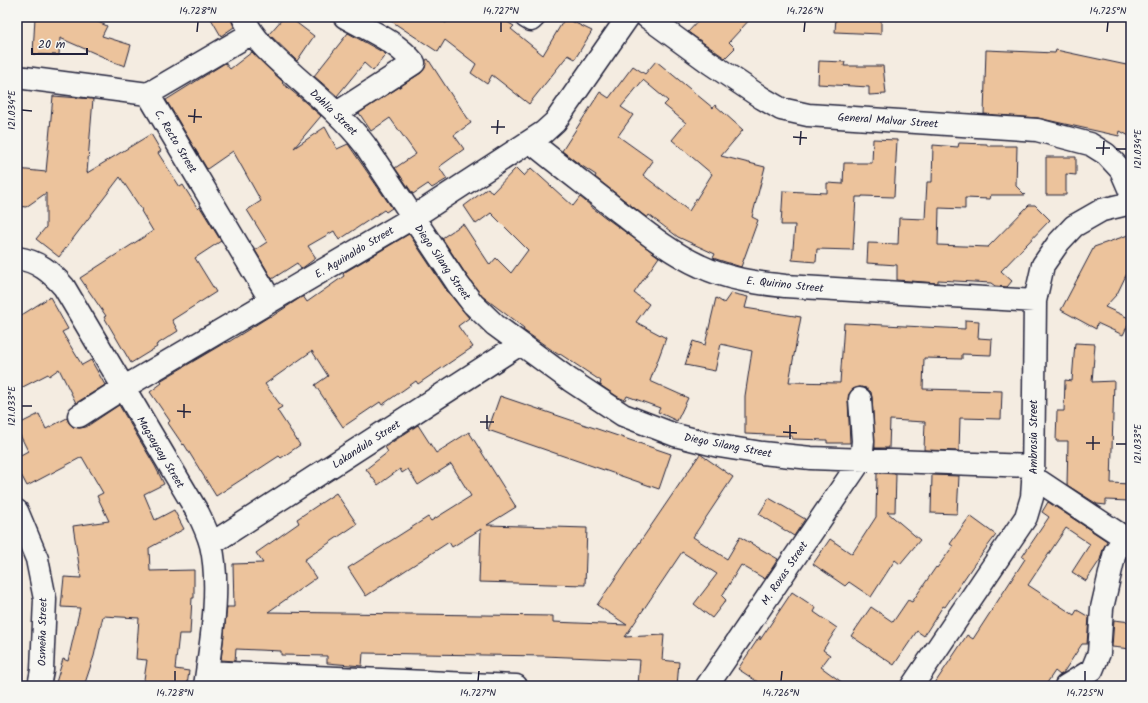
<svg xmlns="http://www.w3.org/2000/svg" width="1148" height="703" font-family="Kalam,sans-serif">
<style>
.building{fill:#ecc39c;stroke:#22223b;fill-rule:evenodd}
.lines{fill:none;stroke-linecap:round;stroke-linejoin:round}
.minor-casing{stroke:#22223b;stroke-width:25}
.minor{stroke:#f6f6f2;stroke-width:22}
.ticks{fill:none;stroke:#22223b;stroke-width:1.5}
.labels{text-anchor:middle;stroke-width:3;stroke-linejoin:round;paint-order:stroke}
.street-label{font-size:11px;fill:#22223b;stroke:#f6f6f2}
.neatline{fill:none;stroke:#22223b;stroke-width:1.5}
.ticks-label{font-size:10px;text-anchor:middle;fill:#22223b}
</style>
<rect width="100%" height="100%" fill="#f4ece1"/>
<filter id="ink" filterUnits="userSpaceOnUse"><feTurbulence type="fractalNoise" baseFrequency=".025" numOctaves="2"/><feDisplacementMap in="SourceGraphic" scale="8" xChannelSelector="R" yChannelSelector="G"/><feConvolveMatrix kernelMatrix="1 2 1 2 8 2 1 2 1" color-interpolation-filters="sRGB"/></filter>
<g filter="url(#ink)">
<path class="building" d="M35,17L75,18V17H87L107,26L102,36L131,45L125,66L108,60V59L60,38L59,55L33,54Z
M210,17H231L234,27L221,36Z
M284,17H289L314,36L297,61L269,34Z
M385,17H437L446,23L450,17H499L514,26L511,29L543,55L565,18L592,31L575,59L568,55L529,104L492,75L487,84L471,73L476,64L445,40L438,52Z
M702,17H752L729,42L735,48L725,58L688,32Z
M836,17L881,18V34L835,32Z
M348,33L386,54L373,71L364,63L337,96L314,76Z
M986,50L1055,53L1056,50L1131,66V137L1120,131L1119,136L1038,118L984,114Z
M252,52L283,82L282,83L298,96L321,116L294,148L325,127L337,149L348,144L392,208L386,212L384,210L339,240L334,231L308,246L316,258L301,269L297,263L272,279L255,250L267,242L247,210L261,201L233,151L207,169L166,100L225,63L230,69Z
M428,59L454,99V98L471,123L454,135L464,149L439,167L447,179L432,188L428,184L413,194L395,168L416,154L390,118L371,131L359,113L421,73L425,68L426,60Z
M656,61L713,108L715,105L743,130L721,156L765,167L752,217L758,220L741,267L713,258L715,254L678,237L649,215L647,218L595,177L596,175L579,164L562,151L600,92L609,98L633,66L645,74ZM643,80L668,101L664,105L686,123L672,140L712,174L689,211L643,175L653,161L618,136L633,115L621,107Z
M819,61L845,62L844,66H883L886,94L869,95V87L818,84Z
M53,96L93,99L87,173L151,134L161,151L158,153L180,187L183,185L198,209L200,207L221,241L195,258L216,292L172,320L178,331L156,345L157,347L131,363L104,317L106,316L80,278L153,231L141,211L142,210L120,177L59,257L36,239L46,227V193L26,207L17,206V169L46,172Z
M873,139L897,140L894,197L862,196V197H856L853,250L817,249L816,262L792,260L795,225H781L783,191L827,193V183L843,184L844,163H872Z
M959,143L987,144V146H1017L1016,186L1025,195H991L990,199L965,198V209L939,208L938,245L988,247L1029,205H1035L1050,220L1001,271L1012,281L1007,287L995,286L991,283L938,280V283L897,280V265L867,263L868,243L898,244L899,218L925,219L927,182H932L933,145L958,147Z
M1046,157H1076V175L1066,174V195H1046Z
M516,168L524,176L531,168L573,206L580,197L590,205V206L659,257L634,293L649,304L636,322L666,338L650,381L688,398L677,421L658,412L660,408L627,396L625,400L618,397L600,385L601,381L560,354L559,355L523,330L524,328L482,296L467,276L442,238L463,224L490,265L496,258L511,273L528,250L491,213L476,224L464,206L488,188L492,193Z
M409,234L447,291L469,318L458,326L473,347L418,384L416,381L382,405L380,402L343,427L315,385L328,376L312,351L265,384L282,407L277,410L300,445L281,458L279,456L247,477V476L216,496L184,444L183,445L168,423L170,421L150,392L162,383L160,381L226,342L227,343L270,316L271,317L303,296L307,302L344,276L343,274L345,272Z
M1131,234V265L1117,294L1105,307L1131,319L1123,335L1097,323L1096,329L1061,310L1094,247Z
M731,293L748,297L745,308L801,317L789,382L840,383L844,323L965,329V320L979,321L978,338L992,339L991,355L962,354V359L924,358L923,389L1002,391L1001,419L960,418L959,451L924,450L925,422L890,420L889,448H875L872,398L871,392L866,388L860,387L853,389L849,394L848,400L850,443H827V440L792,439V436L745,434V396L752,351L721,344L715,371L685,365L693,341L705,345L716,298L724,303Z
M50,297L68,329L62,332L82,365L91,360L105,385L76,403L59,369L49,376L48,374L17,390V318Z
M1075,343L1095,344L1092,382L1114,381L1111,483L1129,484V501L1106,500V505L1097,504L1067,485L1068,441H1056L1057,411H1064L1065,380L1072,381Z
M500,396L671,454L659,489L488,430Z
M119,405L155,466L164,484L144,494L155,520L174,510L184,529L149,548L150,571L194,570V598H192L190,634H179L175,669L189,671L187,686H143L147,660L136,659L139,618L103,616L94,656L84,686H55L63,659L68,661L80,608L61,607L64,577L81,578L73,526L109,521L97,496L103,493L82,457L27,486L17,467V457L28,451L17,429V425L39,414L46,429L67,418L69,423L73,427L80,428L86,427Z
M418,425L436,453L469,432L516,507L487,525L587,528L585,585L479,582L481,529L452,547L449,542L366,596L348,568L428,517L431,521L471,496L451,464L418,485L408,469L402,473L400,469L378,485L366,469L388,452L385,447Z
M700,454L733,477L693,537L727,559L740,537L778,559L765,579L741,565L722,596L726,600L712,618L694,604L717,574L682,552L625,637L664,635L662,660L679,662L677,686L638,685L640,660L544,656L363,653L362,666L327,663V656L281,655V651L236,649L235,661L221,660L227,607H234L233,564L263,563L256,553L299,523L297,519L336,493L357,524L304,560L316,578L268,612L553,616V622L627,625L597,605Z
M877,473L896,474L895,512H887L920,540L900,564L895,560L871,597L849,582L845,586L813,564L830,539L852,554L876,517Z
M932,475L959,476L957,514L931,513Z
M769,498L805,519L794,536L759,514Z
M1048,502L1107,541L1103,549L1100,560L1086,581L1072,572L1090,544L1066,528L1028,585L1074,615L1077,610L1089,617L1087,644H1082L1063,673L1060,675L1055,671L1045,686H933L967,635L973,639L1025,559L1022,557L1049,517L1042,512Z
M970,516L996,535L975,563L945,607L943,606L924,636L917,631L894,665L851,636L871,607L893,622L908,600L912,602L936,567L937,568L953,546L950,544Z
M792,592L816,608L814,612L837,628L823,650L830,655L821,667L847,686H764L738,669L760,636V640Z
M1114,620L1131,622V649L1112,647Z"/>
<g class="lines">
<g class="minor-casing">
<path id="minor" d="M243,17C255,42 275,58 295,76C320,98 345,119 365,145L457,283L473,304L495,325L570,380L623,415L675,435L719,446L762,453L811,458L1033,466
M526,17L531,20L534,17
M647,17L710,63L762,98L781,109L808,115L1037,130L1090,144L1106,154L1121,170L1131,193
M17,77L148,94
M148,94L271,301
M148,94L252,33
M337,113L414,63C396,41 370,31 345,17
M531,142C559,165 588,187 617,210C643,230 669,252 700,266C727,279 756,283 785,286L1035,301
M17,258C38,261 51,272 64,287L198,513C203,523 208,534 211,545C221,587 211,643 205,686
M79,416L123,388L412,218L544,132L555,122L628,17
M1033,477L1125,538L1131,546
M17,511L37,559L45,599L42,670L39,686
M211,544L520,344
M207,672L516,686
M707,686L861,460L863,441L860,399
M912,686L1026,517L1032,497L1033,483L1035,301L1043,265L1059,242L1074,226L1102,210L1131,203
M1066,686L1092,670L1099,653L1102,608L1115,552L1125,538"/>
</g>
<use href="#minor" class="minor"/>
</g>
</g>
<path class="ticks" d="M197,32L198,22M501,32V22M804,32L805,22M1107,32L1108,22M22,110L32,111M188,116L202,117M194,123L195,109M491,127H505M497,134L498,120M793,137L807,138M800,145L801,131M1096,148H1110M1116,149H1126M1103,155L1104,141M22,406H32M177,411L191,412M184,418V404M480,422H494M487,429V415M783,432L797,433M790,439V425M1086,443H1100M1116,444H1126M1093,450V436M175,681V671M478,681L479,671M781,681L782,671M1085,681V671"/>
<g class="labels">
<g class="street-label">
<text transform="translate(334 112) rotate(44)" y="4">Dahlia Street</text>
<text transform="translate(888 120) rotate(4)" y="4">General Malvar Street</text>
<text transform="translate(176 141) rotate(59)" y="4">C. Recto Street</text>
<text transform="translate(354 252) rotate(-31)" y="4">E. Aguinaldo Street</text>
<text transform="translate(443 262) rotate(55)" y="4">Diego Silang Street</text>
<text transform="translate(785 284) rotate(6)" y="4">E. Quirino Street</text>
<text transform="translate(1033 437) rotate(-90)" y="4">Ambrosia Street</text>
<text transform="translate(366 444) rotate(-33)" y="4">Lakandula Street</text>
<text transform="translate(728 445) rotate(11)" y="4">Diego Silang Street</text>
<text transform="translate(161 452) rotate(59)" y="4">Magsaysay Street</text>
<text transform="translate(784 573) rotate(-56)" y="4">M. Roxas Street</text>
<text transform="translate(42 632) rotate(-89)" y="4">Osmeña Street</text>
</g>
</g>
<rect width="1148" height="703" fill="none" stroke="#f6f6f2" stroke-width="44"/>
<path d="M32 48v6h55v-6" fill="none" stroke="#22223b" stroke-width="2"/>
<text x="38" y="48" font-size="12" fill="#22223b" stroke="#f6f6f2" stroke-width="3" paint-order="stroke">20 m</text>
<rect x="22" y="22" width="1104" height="659" class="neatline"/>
<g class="ticks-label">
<text x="198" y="14">14.728°N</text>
<text x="501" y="14">14.727°N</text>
<text x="805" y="14">14.726°N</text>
<text x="1108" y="14">14.725°N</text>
<text transform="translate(11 110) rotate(-90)" y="4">121.034°E</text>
<text transform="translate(1137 149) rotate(-90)" y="4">121.034°E</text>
<text transform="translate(11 406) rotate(-90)" y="4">121.033°E</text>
<text transform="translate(1137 444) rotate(-90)" y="4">121.033°E</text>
<text x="175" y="696">14.728°N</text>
<text x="478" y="696">14.727°N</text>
<text x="781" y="696">14.726°N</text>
<text x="1085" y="696">14.725°N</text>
</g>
</svg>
